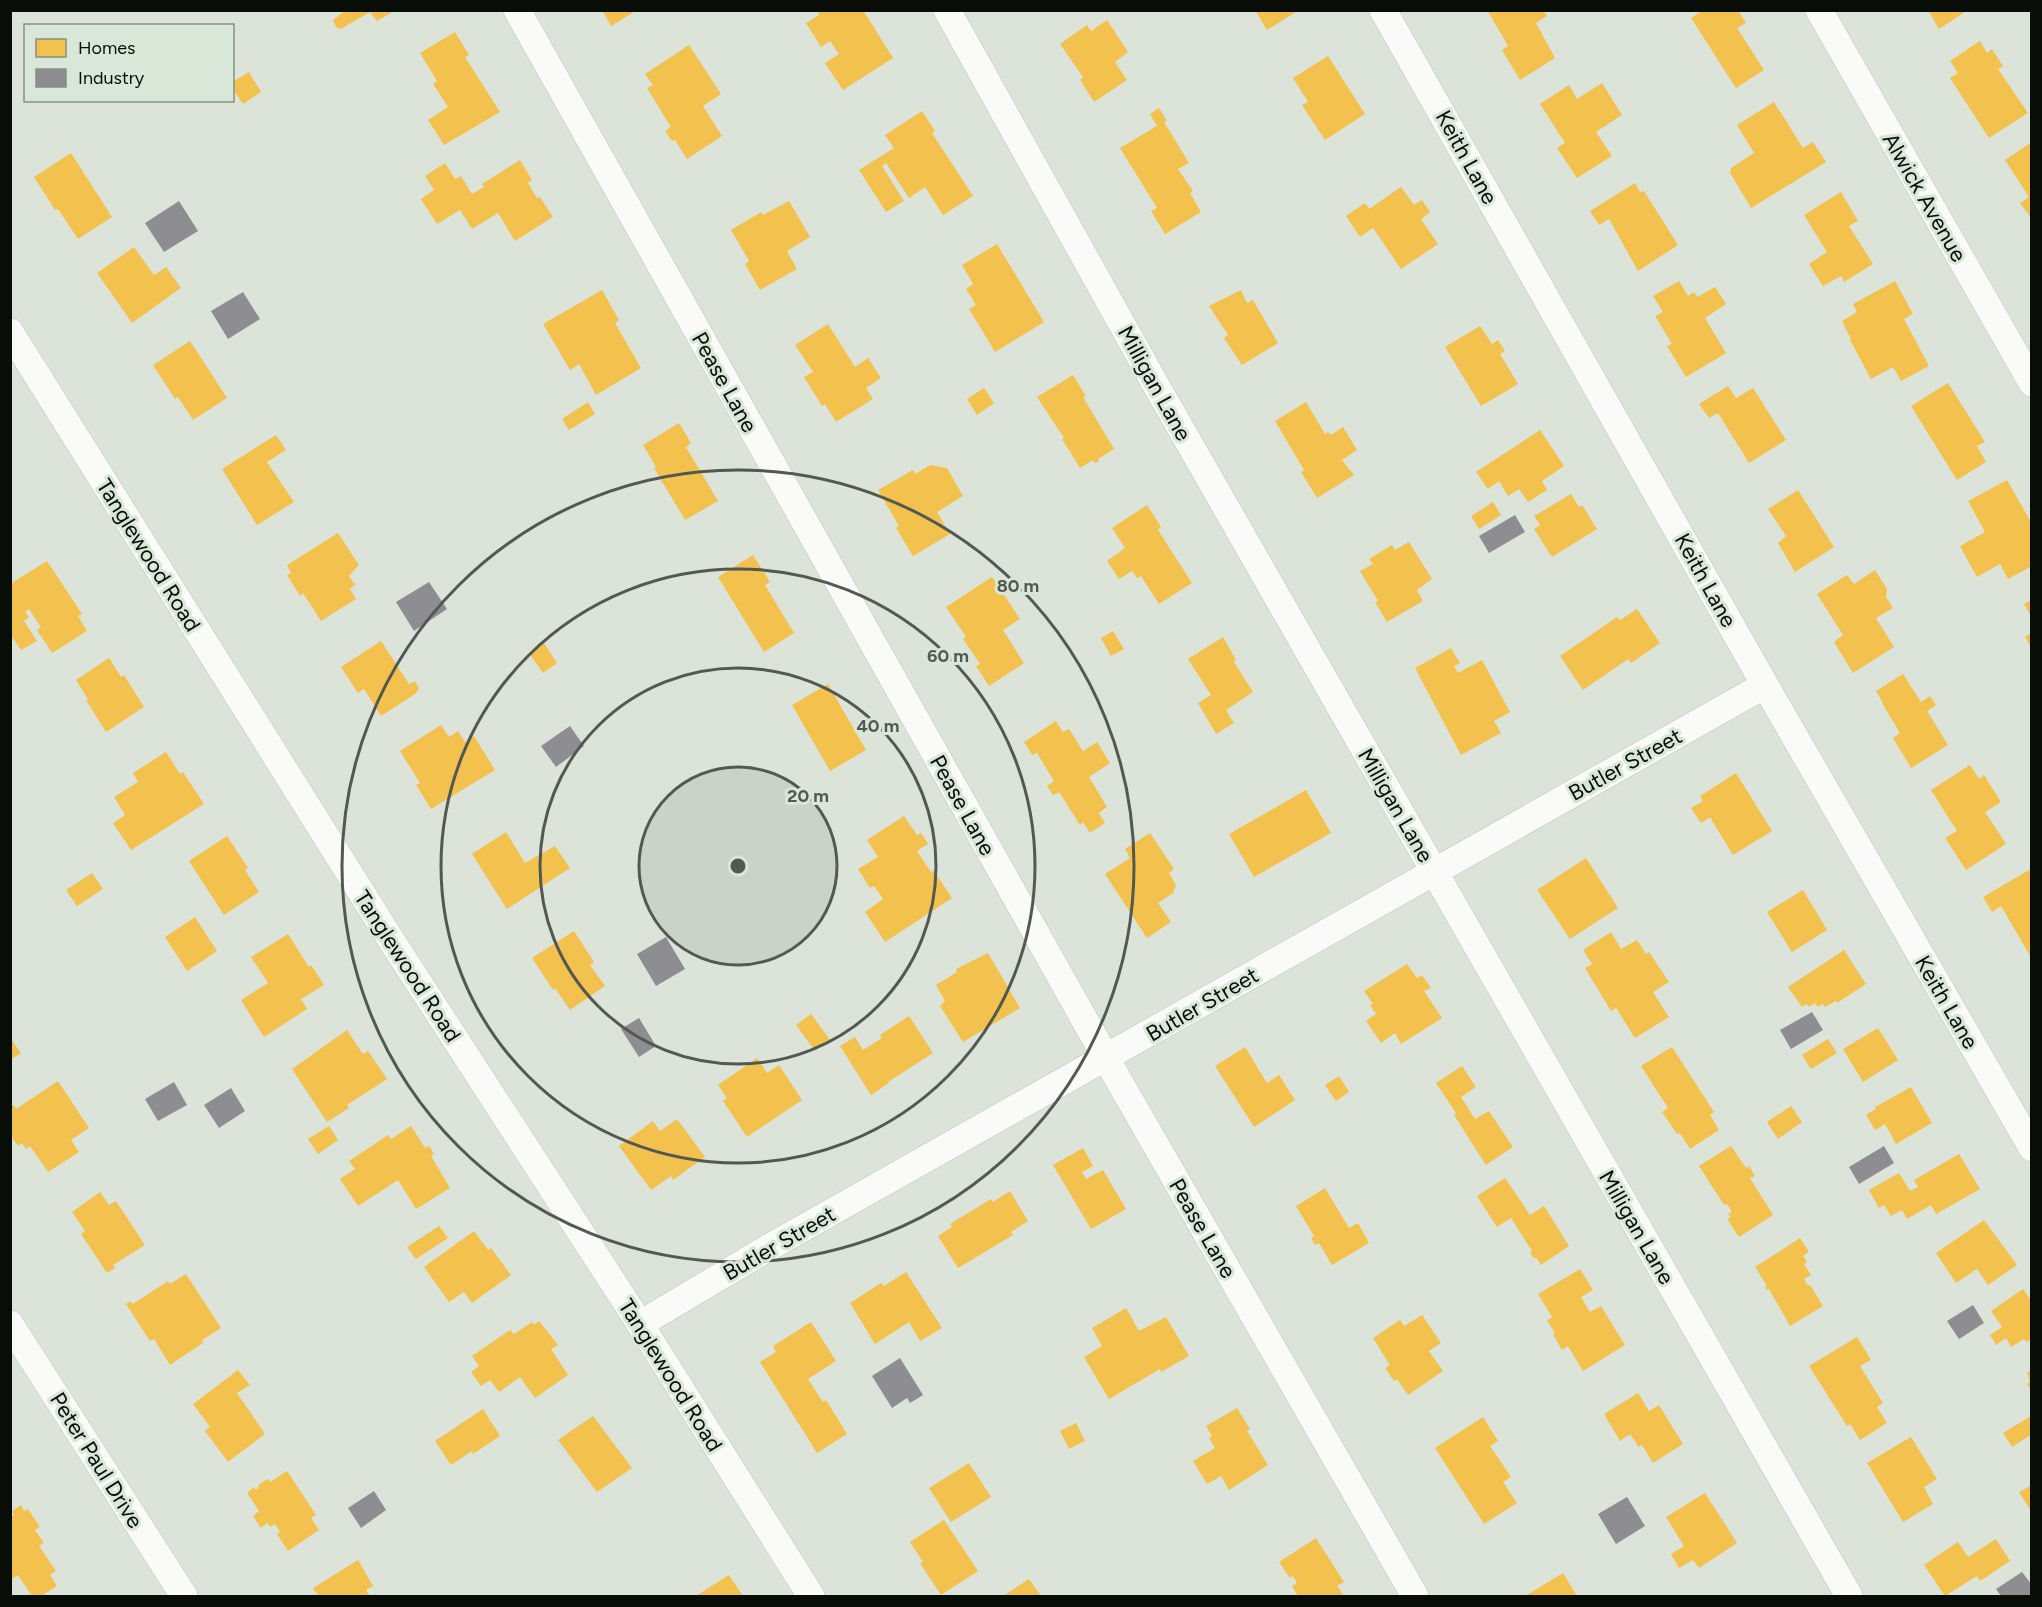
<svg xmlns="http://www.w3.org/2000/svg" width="2042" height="1607" font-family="Figtree,sans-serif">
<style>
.homes{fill:#f2c14e}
.industry{fill:#8d8d92}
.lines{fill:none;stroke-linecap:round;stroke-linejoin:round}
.minor-casing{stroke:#bcc2bb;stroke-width:28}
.minor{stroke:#fafbf9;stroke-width:27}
.ring{fill:none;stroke:#525852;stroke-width:3}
.labels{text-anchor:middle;stroke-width:6;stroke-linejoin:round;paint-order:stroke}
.street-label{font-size:22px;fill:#080d08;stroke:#d8e7d7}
.centre{fill:#525852;stroke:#d8e7d7;stroke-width:3}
.ring-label{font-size:18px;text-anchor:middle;font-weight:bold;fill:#525852;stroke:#d8e7d7;stroke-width:6;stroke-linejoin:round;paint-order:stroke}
</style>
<rect width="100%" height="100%" fill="#dce4da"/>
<path class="homes" d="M342,10H396L377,21L370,12L341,29L336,27L333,20L343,12Z
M602,10H637L611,26Z
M816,10H863L893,58L843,90L825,63L839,54L830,41L821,47L806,23L819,15Z
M1255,10H1299L1267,30Z
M1487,10H1543L1547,16L1536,23L1555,58L1520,80L1502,50L1508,46Z
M1703,10H1738L1746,23L1737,28L1764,70L1736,88L1691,18Z
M1928,10H1968L1939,29Z
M1107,20L1128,52L1115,62L1127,80L1094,102L1080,80L1083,77L1060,44L1087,25L1091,31Z
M455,32L469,55L465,57L500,112L444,145L428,120L448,107L433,84L437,81L420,53Z
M1980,41L1987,53L1992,49L2003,66L1998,69L2028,113L1989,138L1950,78L1958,73L1950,61Z
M689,45L721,94L703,106L722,136L687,159L675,140L672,141L665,131L671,127L647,88L653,85L645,74Z
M1328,56L1365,114L1325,140L1302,105L1308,102L1293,78Z
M249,72L261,92L243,104L232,88V82Z
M1602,83L1622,115L1596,132L1612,156L1577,178L1557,148L1565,143L1540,104L1569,85L1577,99Z
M1774,102L1803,148L1813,142L1826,162L1751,208L1730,173L1731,168L1754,153L1737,125Z
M1159,108L1167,121L1164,122L1189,163L1178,169L1193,191L1190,193L1201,212L1165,234L1151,211L1157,208L1120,148L1157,126L1150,114Z
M922,111L935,131L932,133L973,196L943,215L925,187L909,198L886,163L882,166L904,201L886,212L859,170L894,148L885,135Z
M2032,142V219L2020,203L2029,197L2005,160Z
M71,153L112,217L78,239L58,209L55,210L34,177Z
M520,160L532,180L528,183L537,198L540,197L553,217L515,241L498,213L472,229L460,210L437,224L421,199L434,190L425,176L445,163L455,179L461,176L472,194L484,187L482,184Z
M1635,183L1640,192L1644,191L1678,245L1638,271L1609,219L1599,225L1590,211Z
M1401,187L1414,205L1422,200L1430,212L1421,219L1438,244L1401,269L1373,228L1360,237L1346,216L1365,203L1369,209Z
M1841,192L1858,221L1849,226L1873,264L1844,282L1841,276L1823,286L1809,264L1827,252L1804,215Z
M789,201L810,237L787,251L797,269L760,290L745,264L749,261L731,230L761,212L763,215Z
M997,244L1044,322L995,352L969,309L976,305L966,289L973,284L962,265Z
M134,247L154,275L166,267L181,288L132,323L97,273Z
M1679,281L1688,296L1694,292L1697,297L1715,287L1726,304L1705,318L1726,353L1686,377L1667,346L1672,344L1655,316L1663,312L1653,296Z
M1895,281L1913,314L1904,319L1929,366L1901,381L1893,367L1871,379L1850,340L1851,339L1842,321L1857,312L1853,304Z
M602,290L619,320L615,323L641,368L596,395L579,364L570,370L543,324Z
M1241,290L1247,303L1253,300L1278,343L1242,365L1224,338L1228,335L1209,306Z
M828,324L855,367L868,358L881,378L866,388L873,399L836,422L825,404L822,406L804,377L813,372L795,345Z
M1480,326L1492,344L1498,340L1505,351L1500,354L1518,384L1481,406L1445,347Z
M190,341L227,398L193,420L178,397L175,399L153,365Z
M1073,375L1086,396L1083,397L1114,449L1098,459L1099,461L1095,463L1093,460L1080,468L1062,439L1064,438L1037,397Z
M1948,383L1985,442L1977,446L1986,462L1957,480L1911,406Z
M1728,386L1736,398L1753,388L1786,440L1749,463L1718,413L1709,418L1699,404Z
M984,388L994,403L977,415L967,399Z
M588,402L595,414L569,430L562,419Z
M1306,402L1325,434L1328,432L1331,435L1343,427L1357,450L1342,460L1354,475L1317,498L1301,472L1304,470L1275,421Z
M679,423L691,443L686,447L718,501L685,520L654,468L656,467L643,445Z
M1540,430L1564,466L1542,481L1547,490L1528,502L1519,489L1508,496L1499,481L1488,489L1476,472Z
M276,435L286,450L267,462L294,502L257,525L222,469Z
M930,465L947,468L963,496L937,512L950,534L913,556L896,528L899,526L878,490L913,470L915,474Z
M2007,480L2032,524V566L2008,579L2000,564L1977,577L1960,546L1985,532L1968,501Z
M1798,490L1834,547L1795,572L1778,543L1786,536L1768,509Z
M1571,494L1579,507L1582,505L1597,529L1552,557L1534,529L1540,525L1534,516Z
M1493,502L1501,515L1479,529L1471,516Z
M1147,505L1161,527L1158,530L1192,583L1159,604L1141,576L1137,578L1132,571L1119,579L1107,561L1125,548L1112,528Z
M338,533L359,565L349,576L355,585L350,589L356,599L321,621L303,593L300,596L287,575L291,573L287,565Z
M1409,542L1432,579L1417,590L1423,601L1387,622L1375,602L1378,601L1360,571L1373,564L1369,559L1392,545L1395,550Z
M753,555L770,582L765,585L794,633L764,652L718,577Z
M47,561L82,614L78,616L87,631L52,653L37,630L41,627L29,609L25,612L29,617L24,621L37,641L21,650L10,634V584Z
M1875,570L1887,589L1886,597L1893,608L1876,618L1894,647L1853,673L1834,642L1843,635L1817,594L1847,575L1854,584Z
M992,577L1020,619L1003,630L1024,663L989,686L976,666L980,664L963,639L966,637L946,607Z
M2032,600V618L2024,604Z
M1637,609L1660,643L1631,663L1628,659L1583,690L1560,656L1617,617L1620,620Z
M1113,631L1124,649L1111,656L1101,638Z
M2032,633V649L2025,637Z
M1223,637L1236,660L1234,662L1253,692L1226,710L1234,723L1216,734L1198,703L1211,695L1188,659Z
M381,641L409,684L415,681L419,689L415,694L381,716L364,689L358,693L341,667Z
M544,643L557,663L543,673L529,653Z
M1451,648L1460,663L1454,666L1458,673L1482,660L1510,712L1494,721L1501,733L1461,755L1415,668Z
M109,658L121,677L124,675L144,707L106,732L86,700L88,699L76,680Z
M1903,674L1921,702L1930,696L1936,705L1927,711L1948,745L1911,768L1893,738L1900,733L1882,703H1883L1876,691Z
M828,684L866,750L830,771L792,705Z
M1056,721L1063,732L1069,729L1083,751L1097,742L1110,763L1089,777L1107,807L1099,813L1105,823L1090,833L1083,822L1080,825L1059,792L1053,795L1047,786L1054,781L1037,753L1032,755L1024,742Z
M441,725L449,737L458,731L465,742L474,736L495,770L431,809L416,785L420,783L400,751Z
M166,752L180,774L183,772L204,804L131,850L113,823L125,815L114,797L138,782L133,773Z
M1970,765L1979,779L1984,775L2001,802L1985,812L2006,844L1966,870L1945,838L1957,831L1931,790Z
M1736,773L1772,831L1733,855L1711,819V817L1701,823L1691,808L1703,801L1700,796Z
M1306,790L1331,833L1254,877L1229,834Z
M904,816L917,835L921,833L928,844L917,851L931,872L934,871L952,898L885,942L865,912L883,899L874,886L870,888L858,869L878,857L867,840Z
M506,832L525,863L555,846L570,868L507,909L472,854Z
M1150,833L1174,869L1169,873L1176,885L1173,893L1158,903L1171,922L1147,938L1105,874L1130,858L1125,849Z
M227,836L248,868L245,870L259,892L224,915L189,861Z
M1586,858L1618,908L1570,939L1537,890Z
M2029,870L2032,873V959L2001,906L1992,912L1983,897Z
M92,873L103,889L77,906L66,890Z
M1803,890L1827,930L1792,952L1767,912Z
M195,917L217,951L187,971L165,937Z
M574,931L594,962L590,965L605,986L570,1010L555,988L553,990L532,958Z
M1611,932L1621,949L1637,940L1646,954L1649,952L1669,982L1653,992L1669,1017L1635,1038L1616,1008L1611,1011L1585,968L1592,964L1583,950Z
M288,934L309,967L311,965L324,985L301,999L307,1009L264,1037L241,1000L268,983L251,957Z
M1844,950L1866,984L1837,1003L1836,1001L1825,1007L1823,1004L1818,1007L1815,1003L1809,1007L1807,1004L1802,1007L1788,987Z
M988,953L1020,1008L963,1042L940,1006L945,1001L936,985L957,972L956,969Z
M1407,964L1417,978L1422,975L1431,988L1424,991L1442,1018L1401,1044L1395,1033L1381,1043L1366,1021L1376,1014L1370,1005L1373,1004L1364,991Z
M811,1014L830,1040L815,1051L796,1025Z
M909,1016L933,1053L888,1082L889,1083L871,1095L840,1046L855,1037L863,1050L882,1038L880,1035Z
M1878,1028L1898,1060L1863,1082L1843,1049Z
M347,1030L363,1054L368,1051L387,1079L347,1105L349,1108L327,1122L292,1069Z
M10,1038L21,1053L10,1060Z
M1828,1039L1837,1053L1811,1069L1802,1055Z
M1245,1047L1267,1083L1279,1075L1295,1100L1254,1127L1215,1066Z
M1672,1047L1714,1112L1710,1115L1719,1130L1690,1149L1680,1133L1677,1134L1662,1112L1668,1108L1641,1066Z
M757,1058L767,1073L779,1065L802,1100L747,1137L723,1101L727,1098L718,1085Z
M1462,1066L1476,1087L1461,1097L1475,1119L1489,1111L1513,1147L1486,1165L1454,1115L1456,1113L1436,1083Z
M1339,1076L1349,1092L1336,1101L1325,1085Z
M58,1081L89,1128L71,1140L79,1152L48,1172L30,1146L26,1149L22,1143L18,1146L10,1135V1107L14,1105L16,1109Z
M1911,1087L1932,1123L1896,1144L1885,1124L1875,1130L1866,1115L1876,1109L1875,1107Z
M1791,1106L1802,1122L1778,1139L1767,1122Z
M677,1119L705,1157L673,1180L671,1176L651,1190L619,1146L653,1121L660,1131Z
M329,1126L338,1140L318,1154L308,1139Z
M411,1126L425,1148L429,1146L434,1154L431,1156L450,1188L416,1209L398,1180L358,1206L340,1179L355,1169L349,1161L388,1135L391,1139Z
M1731,1146L1746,1168L1749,1166L1755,1176L1750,1178L1773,1215L1739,1237L1727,1219L1731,1217L1728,1214L1732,1212L1727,1204L1724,1205L1699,1166Z
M1083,1148L1093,1166L1082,1172L1086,1179L1103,1170L1126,1209L1091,1229L1053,1165Z
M1959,1154L1980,1189L1936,1214L1931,1205L1907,1219L1902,1210L1891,1216L1884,1205L1879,1208L1869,1190L1899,1173L1910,1191L1918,1187L1914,1180Z
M1505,1178L1530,1215L1544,1206L1569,1246L1541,1265L1536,1257L1534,1259L1530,1252L1532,1251L1511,1218L1497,1227L1477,1196Z
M1325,1188L1349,1228L1358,1223L1369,1243L1332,1265L1319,1243L1315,1245L1311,1238L1314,1236L1296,1206Z
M1010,1191L1028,1221L1011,1232L1013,1235L958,1268L938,1236L952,1227L950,1224L991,1199L993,1202Z
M100,1192L109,1205L116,1201L145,1245L113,1265L115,1268L107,1273L81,1234L85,1231L72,1212Z
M1984,1220L2017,1265L1988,1285L1977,1269L1956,1283L1936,1253Z
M439,1226L448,1238L416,1259L407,1247Z
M474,1231L488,1250L491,1248L511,1275L472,1303L464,1292L449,1302L424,1267Z
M1800,1238L1809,1252L1803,1256L1807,1262L1804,1264L1811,1275L1804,1279L1808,1286L1810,1285L1823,1306L1790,1326L1769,1289L1767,1290L1765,1287L1767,1286L1755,1267Z
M1580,1269L1593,1290L1581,1297L1590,1312L1601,1306L1625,1345L1583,1371L1568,1346L1562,1350L1553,1334L1555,1333L1547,1320L1552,1317L1538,1294Z
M906,1272L942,1328L920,1341L909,1322L875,1344L850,1303L881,1283L884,1286Z
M186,1274L221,1328L202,1340L203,1343L170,1365L154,1339L150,1341L126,1304L130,1301L133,1304L168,1281L170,1284Z
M2023,1289L2032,1302V1339L2026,1342L2024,1339L2011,1347L2006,1338L1996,1345L1990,1335L2002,1327L1991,1311Z
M1126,1308L1139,1331L1166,1317L1189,1356L1161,1372L1160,1369L1109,1399L1084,1357L1102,1346L1092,1328Z
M1422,1315L1441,1343L1429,1351L1443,1371L1408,1395L1397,1379L1394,1381L1385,1368L1390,1365L1373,1338L1400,1320L1404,1326Z
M539,1321L558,1345L551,1349L568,1375L535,1398L520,1377L499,1392L490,1380L481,1386L471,1372L479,1366L472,1356L510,1330L514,1334L532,1322L534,1325Z
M811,1322L836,1361L808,1379L823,1402L826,1400L847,1434L817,1453L760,1362L776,1352L773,1346Z
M1857,1337L1871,1360L1860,1366L1883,1403L1877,1407L1887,1423L1860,1440L1850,1424L1847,1426L1809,1366Z
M238,1370L250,1385L237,1393L265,1434L228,1462L205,1431L210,1427L193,1404Z
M2032,1370V1391L2027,1384L2030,1382L2027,1373Z
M1638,1393L1649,1411L1659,1405L1683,1444L1653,1463L1642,1445L1639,1447L1630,1434L1620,1441L1604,1414Z
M1237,1408L1250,1429L1247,1431L1268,1465L1229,1490L1221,1476L1207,1484L1193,1461L1215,1448L1209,1438L1212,1436L1206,1426Z
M483,1409L500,1436L473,1454L472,1451L451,1465L435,1441Z
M593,1416L632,1468L597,1492L558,1440Z
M2031,1416L2032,1434L2012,1447L2003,1433Z
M1483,1417L1498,1441L1490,1446L1511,1477L1503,1482L1517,1503L1484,1524L1435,1448Z
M1076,1423L1085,1441L1069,1449L1060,1431Z
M1911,1437L1937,1479L1924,1487L1933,1504L1903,1522L1867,1463Z
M969,1463L991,1497L951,1522L929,1488Z
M287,1471L316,1515L311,1518L319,1530L288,1551L277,1534L280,1532L275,1524L270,1527L267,1523L261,1528L253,1516L259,1511L247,1493L254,1487L256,1490L259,1487L258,1485L268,1479L270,1482Z
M2032,1485V1513L2019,1492Z
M1705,1493L1737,1543L1699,1568L1693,1560L1679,1568L1671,1554L1684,1546L1666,1517Z
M21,1505L24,1511L28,1509L40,1527L35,1530L44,1543L39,1546L56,1571L50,1575L57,1586L41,1596H32L18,1575L12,1579L10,1577V1517L14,1515L12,1511Z
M944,1520L978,1571L941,1595L920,1563L923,1562L910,1542Z
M1316,1538L1344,1582L1337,1586L1344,1596H1298L1292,1586L1297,1583L1293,1576L1290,1578L1279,1562Z
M1996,1539L2010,1561L1980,1581L1977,1576L1945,1596L1924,1565L1958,1542L1968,1557Z
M358,1560L373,1586L366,1590L370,1596H319L313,1588Z
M1563,1573L1577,1596H1525Z
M729,1575L743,1596H696Z
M1029,1579L1041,1596H1003Z"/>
<path class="industry" d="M179,201L198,231L164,252L145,223Z
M243,292L260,319L228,339L211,311Z
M1515,515L1525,532L1489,553L1479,536Z
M429,582L447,609L414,631L396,602Z
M570,726L584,746L556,767L541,746Z
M666,937L685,969L656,986L637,954Z
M1812,1012L1823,1030L1791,1049L1780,1030Z
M639,1018L656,1046L639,1057L621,1029Z
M174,1082L187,1105L158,1121L145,1099Z
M231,1088L245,1111L219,1128L204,1105Z
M1884,1146L1894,1163L1859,1184L1849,1167Z
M1973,1305L1984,1323L1959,1339L1947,1321Z
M900,1358L923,1395L910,1403L907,1398L892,1408L872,1376Z
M374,1491L386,1510L361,1528L348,1508Z
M1627,1497L1645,1526L1616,1544L1598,1514Z
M2022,1572L2032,1585V1595L2001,1596L1996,1589Z"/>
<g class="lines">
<g class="minor-casing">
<path id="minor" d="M517,10L1119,1081L1415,1596
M947,10L1153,380L1849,1596
M1383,10L1765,685L2032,1148
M1819,10L2032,383
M10,332L393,943L640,1324L811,1596
M10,1324L184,1596
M640,1324L775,1244L1765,685"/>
</g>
<use href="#minor" class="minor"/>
</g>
<circle cx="738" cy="866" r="99" fill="#525852" fill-opacity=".12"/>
<g class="ring">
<circle cx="738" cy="866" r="99"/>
<circle cx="738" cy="866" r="198"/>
<circle cx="738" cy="866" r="297"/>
<circle cx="738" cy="866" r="396"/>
</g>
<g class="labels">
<g class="street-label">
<text transform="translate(1467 157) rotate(61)" y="8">Keith Lane</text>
<text transform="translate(1925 197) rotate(60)" y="8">Alwick Avenue</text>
<text transform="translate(725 382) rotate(61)" y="8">Pease Lane</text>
<text transform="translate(1155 383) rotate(61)" y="8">Milligan Lane</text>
<text transform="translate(149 555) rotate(58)" y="8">Tanglewood Road</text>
<text transform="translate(1706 580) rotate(61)" y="8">Keith Lane</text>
<text transform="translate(1625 764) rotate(-29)" y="8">Butler Street</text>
<text transform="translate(963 805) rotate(61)" y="8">Pease Lane</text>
<text transform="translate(1396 805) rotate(60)" y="8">Milligan Lane</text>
<text transform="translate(408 966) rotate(57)" y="8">Tanglewood Road</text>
<text transform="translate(1947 1002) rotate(60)" y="8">Keith Lane</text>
<text transform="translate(1202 1004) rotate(-30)" y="8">Butler Street</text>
<text transform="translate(1637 1227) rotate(60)" y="8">Milligan Lane</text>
<text transform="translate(1203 1228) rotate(60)" y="8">Pease Lane</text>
<text transform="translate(779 1243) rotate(-30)" y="8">Butler Street</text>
<text transform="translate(671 1375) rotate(58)" y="8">Tanglewood Road</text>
<text transform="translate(97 1460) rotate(58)" y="8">Peter Paul Drive</text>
</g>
</g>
<circle cx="738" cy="866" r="9" class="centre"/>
<g class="ring-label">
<text x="1018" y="592">80 m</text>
<text x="948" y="662">60 m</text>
<text x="878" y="732">40 m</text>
<text x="808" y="802">20 m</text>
</g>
<rect width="2042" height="1607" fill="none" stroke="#080d08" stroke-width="24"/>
<rect x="24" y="24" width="210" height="78" fill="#d8e7d7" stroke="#859084" stroke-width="1.5"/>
<rect x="36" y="39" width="30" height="18" fill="#f2c14e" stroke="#859084" stroke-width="1.5"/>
<text x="78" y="54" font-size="18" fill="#080d08">Homes</text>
<rect x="36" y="69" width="30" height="18" fill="#8d8d92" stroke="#859084" stroke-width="1.5"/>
<text x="78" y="84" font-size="18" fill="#080d08">Industry</text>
</svg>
